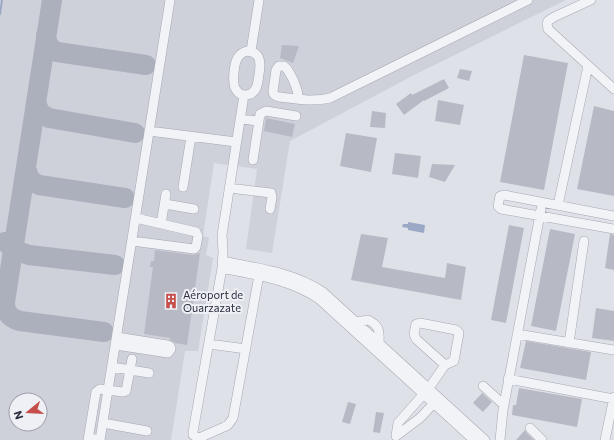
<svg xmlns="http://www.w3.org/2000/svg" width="614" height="440" font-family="Commissioner,sans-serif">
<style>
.built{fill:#ced0da;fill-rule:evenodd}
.water{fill:#9ca9c6}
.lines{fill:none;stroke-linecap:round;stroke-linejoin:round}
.stream{stroke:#9ca9c6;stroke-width:2}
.taxiway{stroke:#acb0bc;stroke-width:20}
.building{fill:#b7bac4}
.minor-casing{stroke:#a5a7b2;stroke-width:10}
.minor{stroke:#f2f3f6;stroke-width:9}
.labels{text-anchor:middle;stroke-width:4;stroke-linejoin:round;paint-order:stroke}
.poi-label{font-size:11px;fill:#292d3e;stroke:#eff0f5;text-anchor:start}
</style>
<rect width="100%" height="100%" fill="#dfe1e8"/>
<path class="built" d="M0,0H566L414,75L290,141L272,253L246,249L257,169L214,163L203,236L209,238L206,255L213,258L198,351H185L171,440H0ZM16,400H40V424H16Z"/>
<path class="water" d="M408,222L425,225L424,233L408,230V228L402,227L403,224H408Z"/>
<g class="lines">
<path class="stream" d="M0,14L2,0"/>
<path class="taxiway" d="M52,0L5,302C5,312 9,318 20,321L104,332
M46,35C47,43 49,48 57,52L146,65
M36,102L40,113L49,118L135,133
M26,168L30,180L39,185L125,198
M5,242L17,251L29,255L115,265"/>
</g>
<path class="building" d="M282,45L299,46L293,63L280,58Z
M524,55L568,63L544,190L500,182Z
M460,69L472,71L469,81L457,78Z
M444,79L449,88L424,101V100L404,115L396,104L411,93L412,95Z
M438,100L464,105L460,125L435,121Z
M594,106L614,111V196L577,189Z
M372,111L386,113L385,128L370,127Z
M266,118L295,124L292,137L264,131Z
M346,133L377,138L371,172L340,166Z
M395,153L421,156L418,178L392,174Z
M432,164L455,165L445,182L429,177Z
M509,225L524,228L506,323L491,320Z
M550,229L575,234L556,331L531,326Z
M361,234L388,238L382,267L445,278L447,263L466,267L461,300L351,280Z
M610,234L614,235V270L605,268Z
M155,250L193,255L200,253L187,345L175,343L170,340V338L144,334L153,267H150L151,261H154Z
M596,308L614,311V341L592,338Z
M526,341L591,352L586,380L520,368Z
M519,388L582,399L577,427L512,415L513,405H516Z
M482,393L492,402L483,412L473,403Z
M348,402L356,404L350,424L342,422Z
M376,412L384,413L380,433L373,432Z
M525,430L526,432L534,440H516Z"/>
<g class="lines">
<g class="minor-casing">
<path id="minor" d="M591,0L554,17L548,21L547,24L548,29L614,89
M247,51C261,52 261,63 259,74C258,83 257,95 245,95C242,95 239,94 237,91C231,85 234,61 239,56C241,53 244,52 247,51Z
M251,51L259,0
M244,95L222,235L223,252L222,268L193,432V435L199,438L224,427L228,425L233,418L259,275
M298,99C299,91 291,72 284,66H279L276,70L273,91C273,94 275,96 279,97C296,99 313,102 330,98L528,0
M240,119L258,121
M149,131L236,142
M253,160L260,114L266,111L296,116
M183,187L191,137
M229,188L271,193L272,197L270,209
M165,204L194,209
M558,205L588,66
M614,216L504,195L500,196L498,206L501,209L614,229
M161,224L166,194
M132,241L194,249L196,247L198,236L196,232L136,218
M222,261C257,268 293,272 323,292L485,440
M222,268C255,275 290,279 319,299L474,440
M357,322L368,320C379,325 380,331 379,342
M517,334L614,350
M569,343L584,241
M209,344L246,349
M116,345L168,353L171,349L170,346L167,345L117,337
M112,367L149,373
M508,379L614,399
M483,386L504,405
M437,400L420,418L396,436L398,423L429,388L445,365L454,361L459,333L456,330L420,323L416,324L414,334L416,339L445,365
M103,423L147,431
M530,428L542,440
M89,438L100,440L170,0
M88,440L96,392L100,389L123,392L126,391L132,359
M500,440L503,410L541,209
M605,440L614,397"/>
</g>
<use href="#minor" class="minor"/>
</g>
<defs>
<g id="building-bare" transform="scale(1.2)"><path d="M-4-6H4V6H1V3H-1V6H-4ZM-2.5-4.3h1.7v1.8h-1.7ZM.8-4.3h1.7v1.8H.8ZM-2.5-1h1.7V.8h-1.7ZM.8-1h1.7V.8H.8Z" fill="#c64f4b" stroke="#eff0f5" stroke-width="2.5" paint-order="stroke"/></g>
</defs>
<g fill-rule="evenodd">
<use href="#building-bare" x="171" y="301"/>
</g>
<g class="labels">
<g class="poi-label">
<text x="183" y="299">Aéroport de<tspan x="183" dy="13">Ouarzazate</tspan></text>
</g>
</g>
<g transform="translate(28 412) rotate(252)"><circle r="19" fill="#eff0f5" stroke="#a0a2ac"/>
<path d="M0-3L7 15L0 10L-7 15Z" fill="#c64f4b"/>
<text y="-6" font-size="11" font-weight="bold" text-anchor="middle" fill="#292d3e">N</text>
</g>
</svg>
